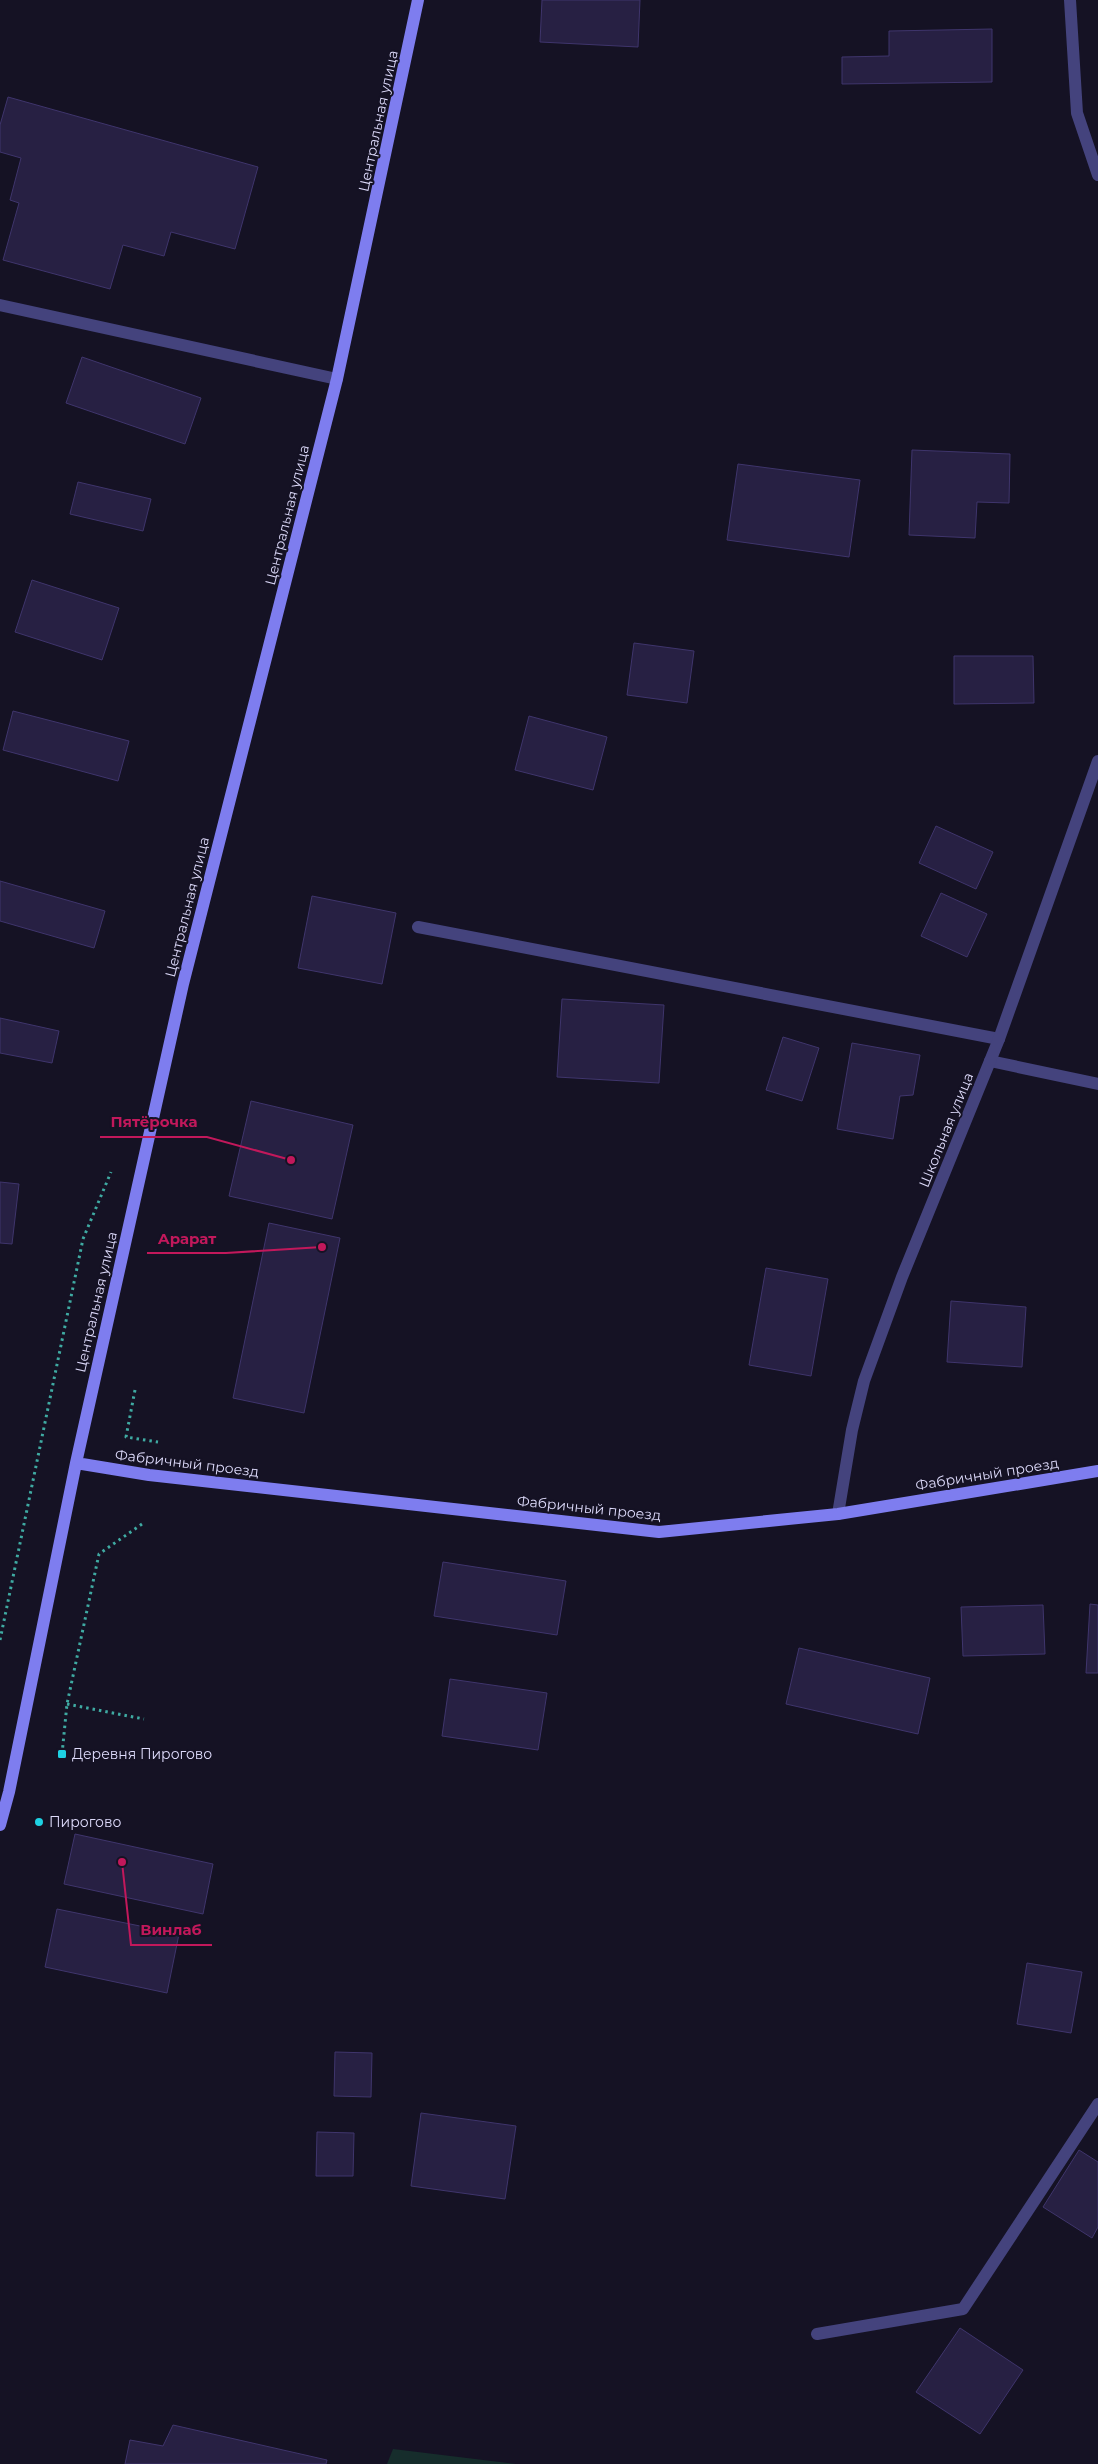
<svg xmlns="http://www.w3.org/2000/svg" width="1098" height="2464" font-family="Montserrat,sans-serif">
<style>
.green{fill:#162d2c}
.building{fill:#272043;stroke:#3f356c}
.lines{fill:none;stroke-linecap:round;stroke-linejoin:round}
.path{stroke:#3faaa2;stroke-width:3;stroke-dasharray:2.5 4;stroke-linecap:butt}
.lane{stroke:#44437d;stroke-width:12}
.street{stroke:#44437d;stroke-width:12}
.secondary{stroke:#7e7def;stroke-width:12}
.poi-dot{fill:#1ed1e3;stroke:#151224;stroke-width:2}
.labels{text-anchor:middle;stroke-width:4;stroke-linejoin:round;paint-order:stroke}
.street-label{font-size:14px;fill:#dddafa;stroke:#151224}
.poi-label{font-size:14px;fill:#dddafa;stroke:#151224;text-anchor:start}
.leader{fill:none;stroke:#c2185b;stroke-width:2}
.callout-dot{fill:#c2185b;stroke:#151224;stroke-width:2}
.callout-label{font-size:15px;text-anchor:middle;font-weight:bold;fill:#c2185b;stroke:#151224;stroke-width:4;stroke-linejoin:round;paint-order:stroke}
</style>
<rect width="100%" height="100%" fill="#151224"/>
<path class="green" d="M393,2449L516,2464H387Z"/>
<path class="building" d="M542,0H640L638,47L540,42Z
M992,29V82L842,84V57L889,56V31Z
M8,97L258,167L235,249L171,232L164,256L123,245L110,289L3,260L19,203L10,200L21,158L0,152V125Z
M82,357L201,398L185,444L66,403Z
M912,450L1010,454L1009,503L977,502L975,538L909,535Z
M738,464L860,480L849,557L727,540Z
M78,482L151,499L143,531L70,514Z
M32,580L119,608L102,660L15,632Z
M634,643L694,651L687,703L627,695Z
M954,656H1033L1034,703L954,704Z
M13,711L129,741L118,781L3,750Z
M529,716L607,737L593,790L515,770Z
M936,826L993,852L976,889L919,863Z
M0,881L105,911L94,948L0,921Z
M941,893L987,914L967,957L921,936Z
M312,896L396,913L382,984L298,968Z
M562,999L664,1005L659,1083L557,1077Z
M0,1018L59,1031L52,1063L0,1053Z
M783,1037L819,1048L802,1101L766,1090Z
M852,1043L920,1055L913,1095L900,1096L893,1139L837,1129Z
M251,1101L353,1125L332,1219L229,1196Z
M0,1182L19,1184L12,1244L0,1243Z
M269,1223L340,1238L304,1413L233,1398Z
M766,1268L828,1279L811,1376L749,1365Z
M951,1301L1026,1307L1022,1367L947,1362Z
M443,1562L566,1581L557,1635L434,1616Z
M1090,1604L1098,1605V1673H1086Z
M1043,1605L1045,1654L963,1656L961,1607Z
M799,1648L930,1678L918,1734L786,1704Z
M450,1679L547,1693L538,1750L442,1736Z
M75,1834L213,1864L203,1914L64,1884Z
M57,1909L179,1934L167,1993L45,1967Z
M1027,1963L1082,1972L1071,2033L1017,2024Z
M335,2052L372,2053L371,2097L334,2096Z
M421,2113L516,2126L505,2199L411,2186Z
M317,2132L354,2133L353,2176H316Z
M1079,2150L1098,2162V2227L1092,2238L1043,2207Z
M960,2328L1023,2370L980,2434L916,2392Z
M173,2425L327,2460L326,2464H125L130,2440L163,2446Z"/>
<g class="lines">
<path class="path" d="M135,1390L126,1437L158,1442
M0,1640L83,1239L111,1172
M67,1704L144,1719
M62,1754L67,1704L99,1554L142,1524"/>
<path class="lane" d="M418,927L999,1039
M990,1061L1098,1084
M817,2334L963,2309L1098,2104"/>
<path class="street" d="M1070,0L1077,113L1098,175
M0,305L337,379
M838,1514L852,1430L864,1381L902,1277L999,1039L1098,761"/>
<path class="secondary" d="M76,1463L149,1475L659,1532L838,1514L1098,1471
M0,1825L9,1792L76,1463L183,984L337,379L418,0"/>
</g>
<g class="poi-dot">
<rect x="57" y="1749" width="10" height="10" rx="2.5"/>
<circle cx="39" cy="1822" r="5"/>
</g>
<g class="labels">
<g class="street-label">
<text transform="translate(378 121) rotate(-78)" y="5">Центральная улица</text>
<text transform="translate(287 515) rotate(-76)" y="5">Центральная улица</text>
<text transform="translate(187 907) rotate(-76)" y="5">Центральная улица</text>
<text transform="translate(946 1130) rotate(-68)" y="5">Школьная улица</text>
<text transform="translate(96 1302) rotate(-77)" y="5">Центральная улица</text>
<text transform="translate(187 1463) rotate(7)" y="5">Фабричный проезд</text>
<text transform="translate(987 1474) rotate(-9)" y="5">Фабричный проезд</text>
<text transform="translate(589 1508) rotate(6)" y="5">Фабричный проезд</text>
</g>
<g class="poi-label">
<text x="72" y="1759">Деревня Пирогово</text>
<text x="49" y="1827">Пирогово</text>
</g>
</g>
<path class="leader" d="M291 1160L207 1137H100M322 1247L226 1253H147M122 1862L131 1945H212"/>
<g class="callout-dot">
<circle cx="291" cy="1160" r="5"/>
<circle cx="322" cy="1247" r="5"/>
<circle cx="122" cy="1862" r="5"/>
</g>
<g class="callout-label">
<text x="154" y="1127">Пятёрочка</text>
<text x="187" y="1244">Арарат</text>
<text x="171" y="1935">Винлаб</text>
</g>
</svg>
